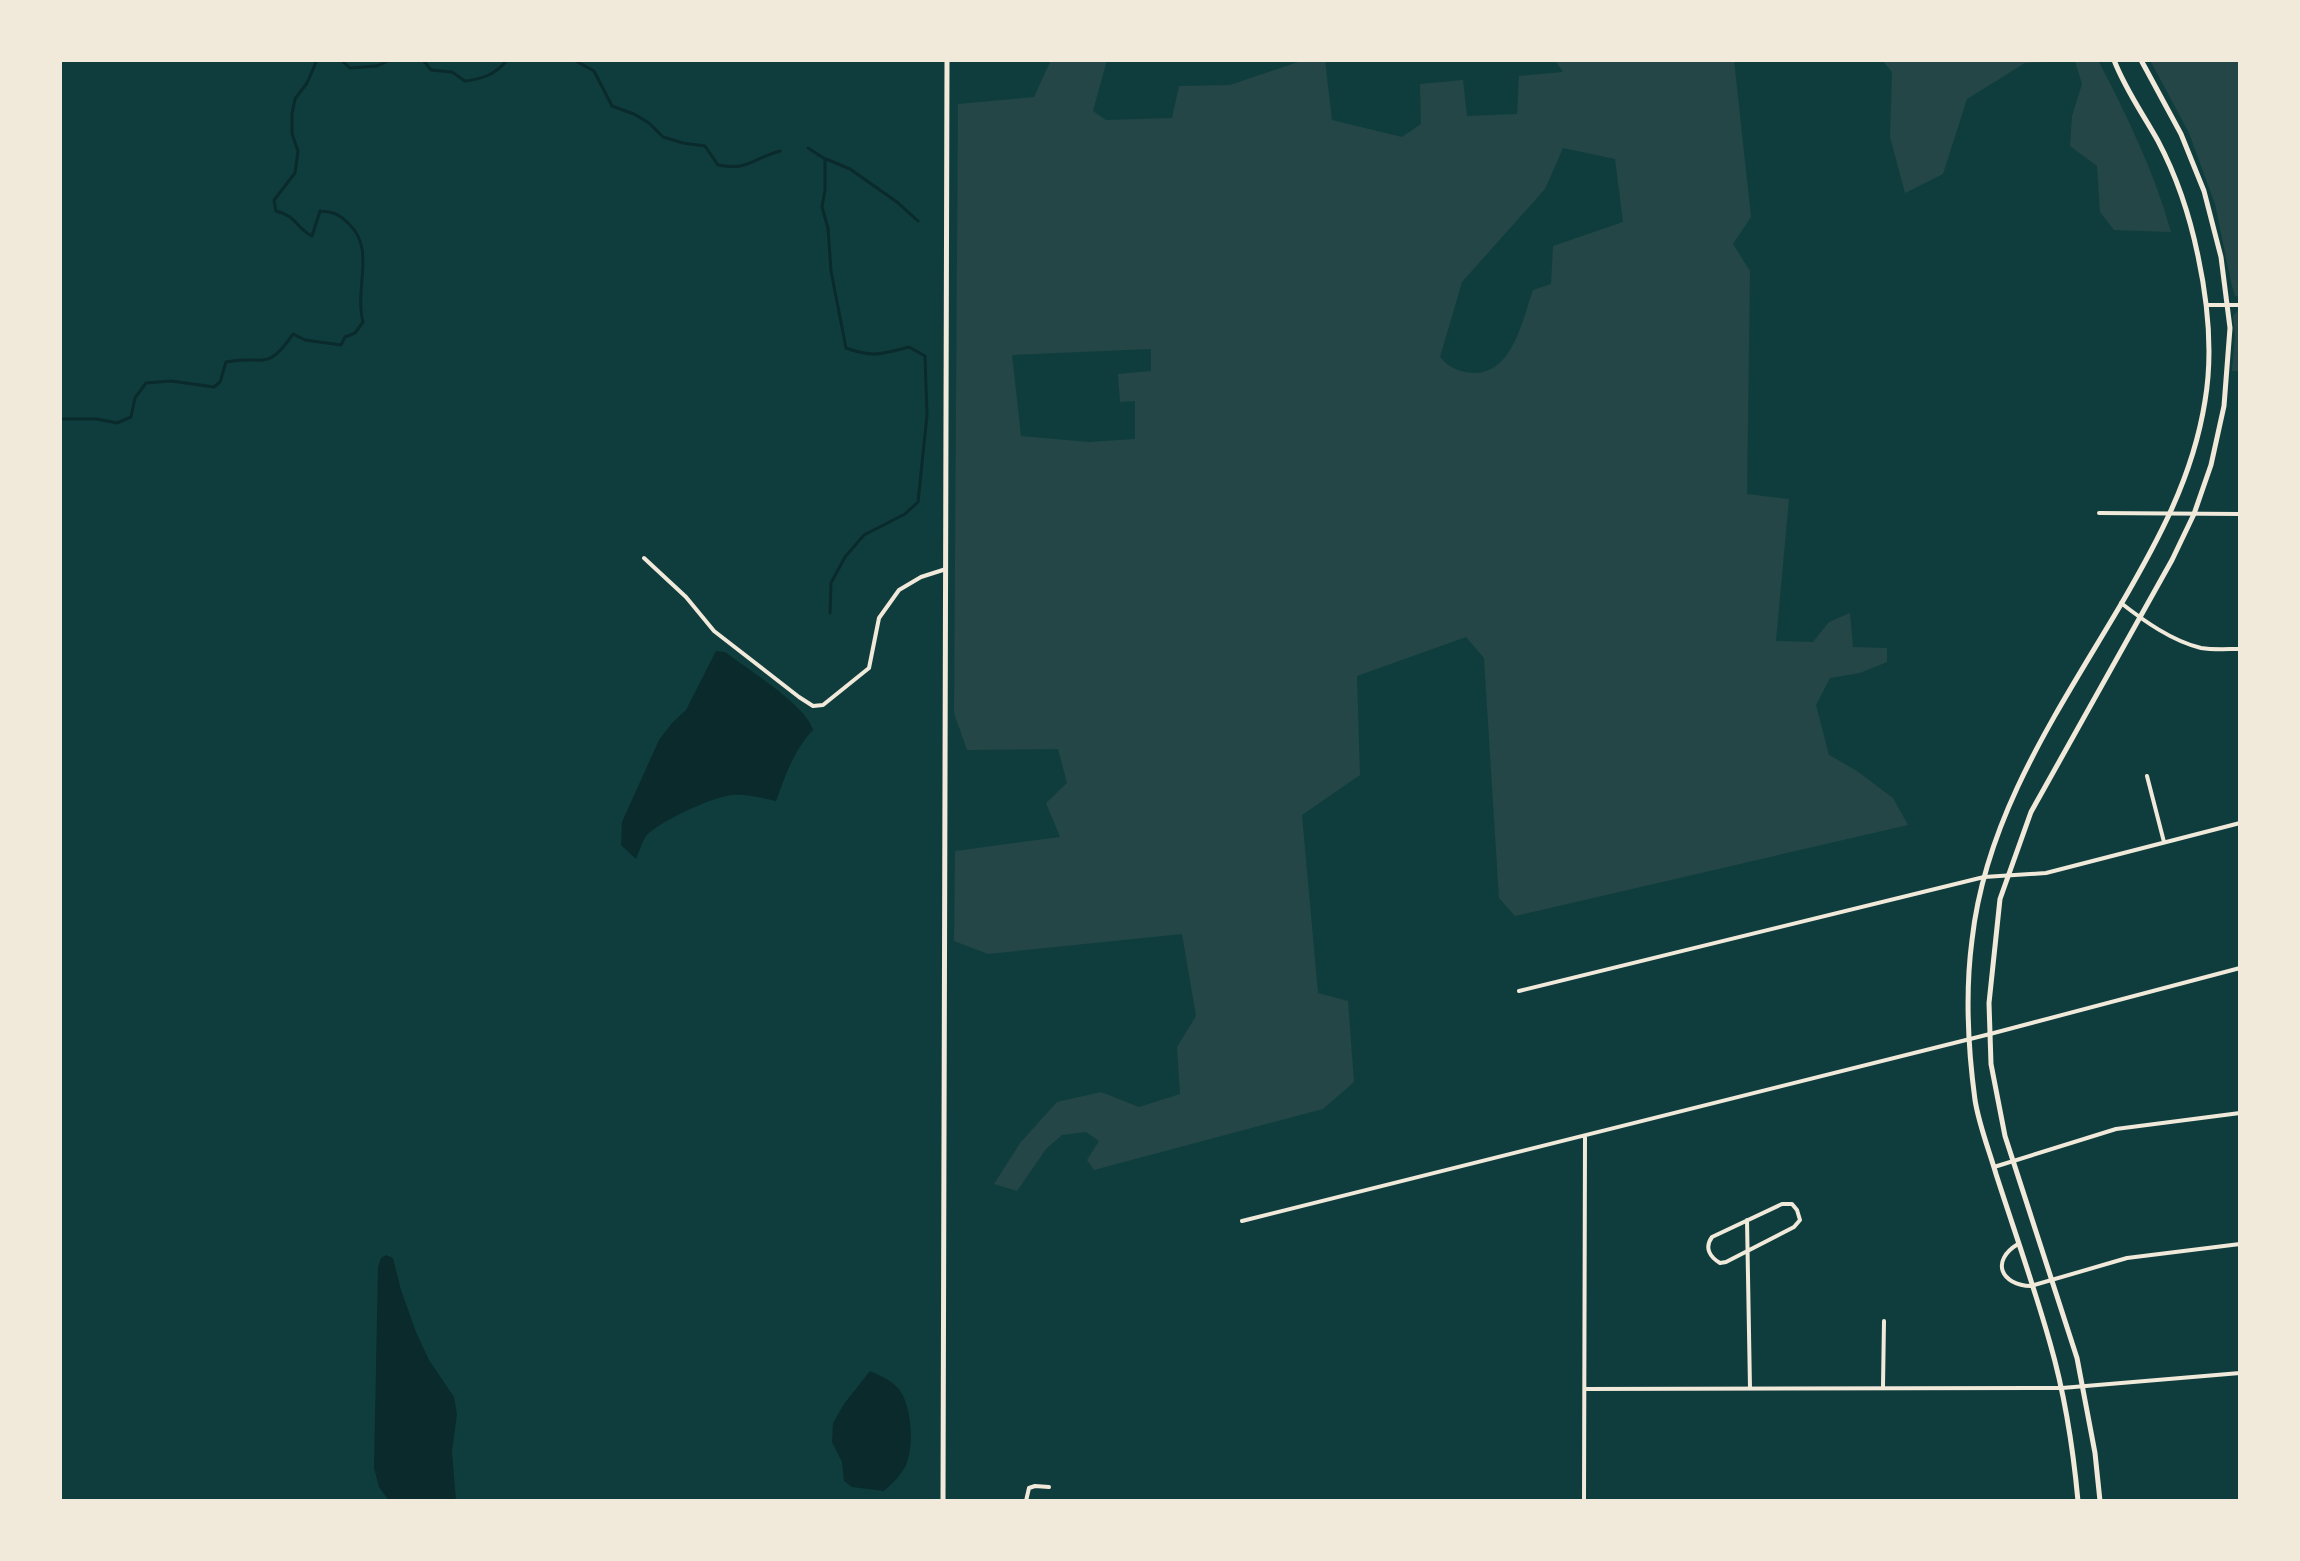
<svg xmlns="http://www.w3.org/2000/svg" width="2300" height="1561" font-family="'Open Sans',sans-serif">
<style>
.green{fill:#244646;fill-rule:evenodd}
.water{fill:#0a2a2b}
.lines{fill:none;stroke-linecap:round;stroke-linejoin:round}
.stream{stroke:#0a2a2b;stroke-width:3}
.minor{stroke:#f1e9da;stroke-width:4}
.tertiary{stroke:#f1e9da;stroke-width:5}
.secondary{stroke:#f1e9da;stroke-width:5}
</style>
<rect width="100%" height="100%" fill="#0f3d3e"/>
<path class="green" d="M1051,60H1107L1093,111L1106,120L1172,118L1179,86L1230,85L1304,60H1325L1332,120L1402,137L1421,124L1420,84L1463,80L1467,116L1517,114L1519,76L1563,72L1555,60H1734L1751,217L1733,244L1750,271L1747,494L1789,499L1776,641L1813,642L1829,622L1850,613L1853,647L1887,648V662L1860,673L1830,678L1816,705L1829,755L1857,771L1893,798L1908,825L1515,916L1499,898L1484,658L1466,637L1357,676L1360,775L1302,815L1318,993L1348,1001L1354,1082L1323,1109L1094,1170L1087,1160L1099,1141L1086,1132L1062,1135L1046,1149L1017,1191L994,1184L1020,1143L1057,1102L1101,1092L1139,1107L1180,1094L1177,1047L1196,1016L1182,934L988,954L954,941L955,851L1060,837L1046,803L1067,783L1058,749L967,750L954,713L958,104L1034,97ZM1563,148L1615,159L1623,222L1553,246L1551,284L1533,290C1522,321 1511,382 1465,372C1453,369 1448,366 1440,357L1462,282L1545,189ZM1151,349V371L1118,374L1120,402L1135,401V439L1089,442L1021,436L1012,355Z
M1882,60H2098C2127,116 2154,171 2171,232L2114,230L2100,212L2097,166L2070,146L2072,116L2082,84L2075,61L2025,63L1967,99L1943,174L1905,193L1890,137L1892,72Z
M2150,60H2240V297L2235,296L2232,286L2215,204L2189,133Z
M2237,311H2240V371H2232L2235,336L2233,316Z"/>
<path class="water" d="M716,651L725,652C746,668 807,706 813,730C794,750 785,776 776,801C762,798 747,794 732,795C712,797 660,821 646,836C642,842 639,852 636,859L621,845L622,822L659,740L672,723L686,710Z
M386,1255L393,1258L401,1290L416,1332L429,1360L454,1397L457,1414L452,1451L456,1501H389L379,1487L374,1468L378,1267L381,1258Z
M870,1371C879,1375 889,1379 897,1387C912,1402 915,1448 905,1467C900,1476 892,1484 884,1491L852,1487L844,1481L842,1462L832,1442L833,1423L844,1404Z"/>
<g class="lines">
<path class="stream" d="M341,60L350,68L377,66L390,60
M423,60L431,70L452,72L465,81C483,79 496,74 507,60
M574,60L594,71L612,106L634,114L649,123L663,137L683,143L705,146L718,165C749,171 753,158 780,151
M808,148L825,159V190L822,207L828,228L831,271L846,348C873,358 882,354 909,347L925,356L927,415L918,502L905,514L864,535L845,557L831,583L830,613
M826,159L850,169L897,202L918,221
M60,419H97L117,423L131,417L135,398L146,383L171,381L214,387L220,382L226,362C263,354 266,374 293,334L305,340L341,345L345,337L355,333L363,322C354,288 376,249 349,224C339,214 334,212 320,211L312,236C295,227 298,217 276,211L274,200L295,173L298,151L292,134V114L295,99L307,83L317,60"/>
<path class="minor" d="M2206,305H2240
M2099,513L2240,514
M644,558L686,597L714,631L799,697L813,706L823,705L869,668L879,618L899,590L921,577L946,569
M2121,603C2144,621 2172,641 2201,648C2213,650 2227,649 2240,649
M2147,776L2164,842
M1519,991L1984,877L2046,873L2240,823
M1994,1167L2116,1129L2240,1113
M1782,1204H1792L1797,1210L1800,1220L1794,1227L1726,1262L1720,1263C1710,1257 1704,1248 1712,1237Z
M1747,1220L1750,1388
M1242,1221L1990,1034L2240,968
M2018,1244C1990,1261 2001,1285 2031,1286L2127,1258L2240,1244
M1883,1386L1884,1321
M1585,1389L2062,1388L2240,1373
M1026,1501L1029,1488L1035,1486L1049,1487
M1584,1501L1585,1136"/>
<path class="tertiary" d="M2078,1501C2073,1447 2065,1395 2050,1343C2034,1286 2014,1230 1996,1174C1989,1150 1979,1125 1975,1100C1968,1048 1965,993 1972,940C1986,815 2058,711 2120,606C2158,541 2193,477 2205,401C2213,354 2208,303 2198,256C2190,217 2177,177 2158,141C2143,114 2125,89 2114,60
M2100,1501L2095,1453L2077,1358L2005,1136L1991,1064L1989,1003L2000,899L2031,812L2172,560L2194,514L2211,465L2224,406L2230,328L2221,257L2204,191L2181,134L2141,60"/>
<path class="secondary" d="M943,1501L947,60"/>
</g>
<rect width="2300" height="1561" fill="none" stroke="#f1e9da" stroke-width="124"/>
</svg>
